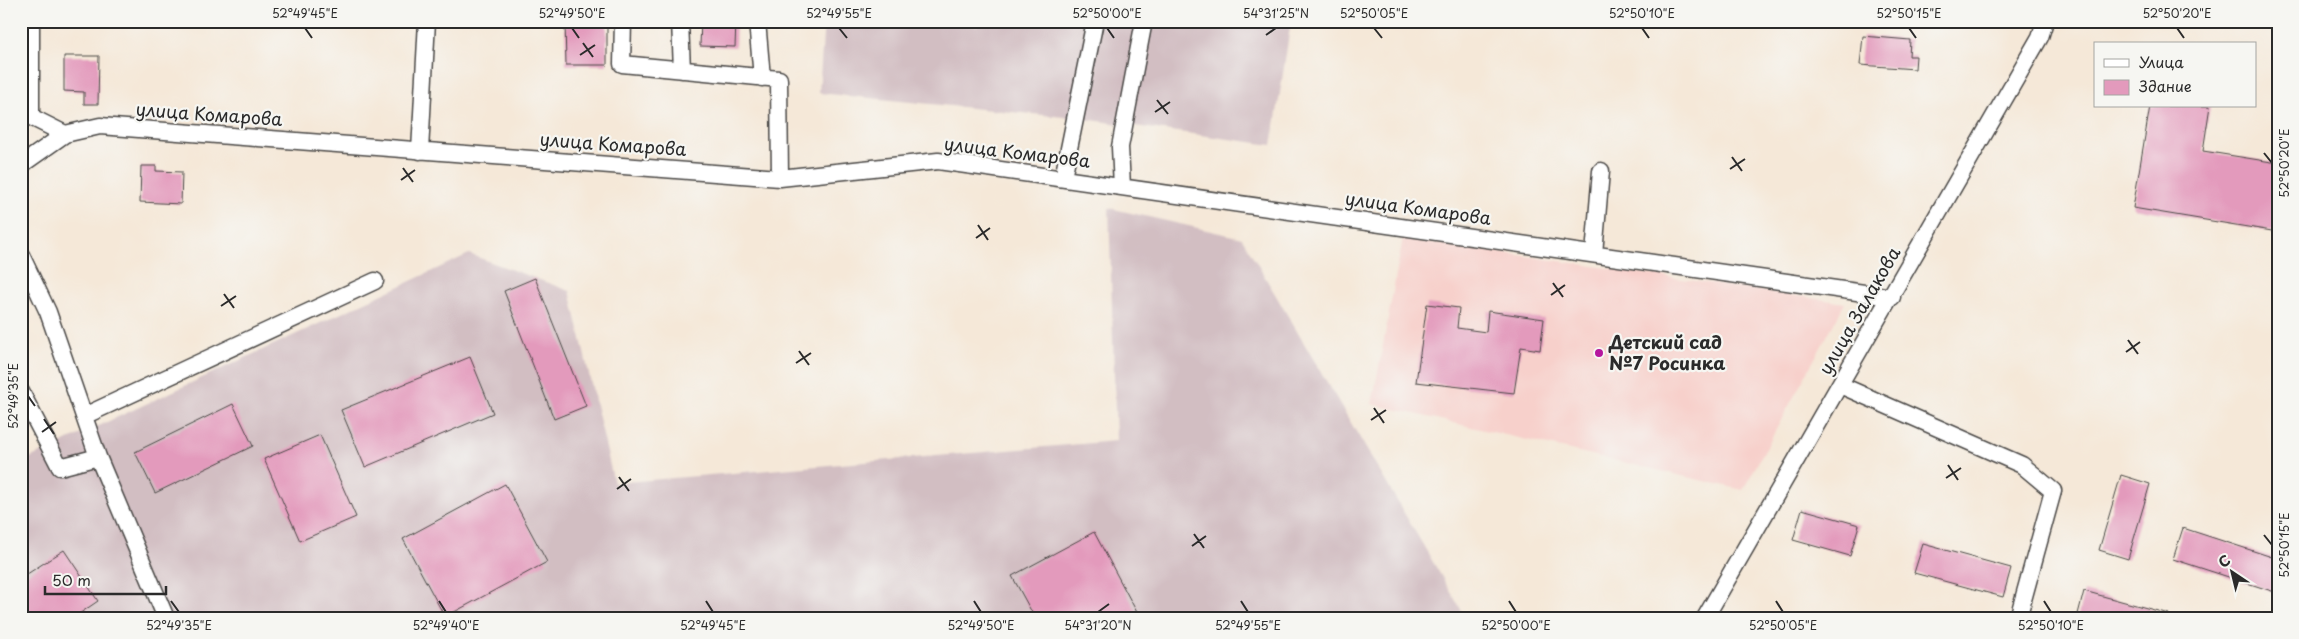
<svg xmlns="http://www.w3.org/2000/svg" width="2299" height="639" font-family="'Playpen Sans',sans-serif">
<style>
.built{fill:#f7d0cb}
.industrial{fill:#d2bec2}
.building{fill:#e39abc}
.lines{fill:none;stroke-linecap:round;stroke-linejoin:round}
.minor-casing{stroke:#494745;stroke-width:19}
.minor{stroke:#fff;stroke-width:16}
.ticks{fill:none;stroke:#2b2b2b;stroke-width:2}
.poi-dot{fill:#b5179e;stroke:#f6f6f2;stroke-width:2}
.labels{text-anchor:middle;stroke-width:4.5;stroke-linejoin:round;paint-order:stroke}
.street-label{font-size:18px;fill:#2b2b2b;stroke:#f6f6f2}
.poi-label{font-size:18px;font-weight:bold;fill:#2b2b2b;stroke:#f6f6f2;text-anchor:start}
.neatline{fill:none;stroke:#2b2b2b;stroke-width:2}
.ticks-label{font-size:12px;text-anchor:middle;fill:#2b2b2b}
</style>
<rect width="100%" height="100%" fill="#f6f6f2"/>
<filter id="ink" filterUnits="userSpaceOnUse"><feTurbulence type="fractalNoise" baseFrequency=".02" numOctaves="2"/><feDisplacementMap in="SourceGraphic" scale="10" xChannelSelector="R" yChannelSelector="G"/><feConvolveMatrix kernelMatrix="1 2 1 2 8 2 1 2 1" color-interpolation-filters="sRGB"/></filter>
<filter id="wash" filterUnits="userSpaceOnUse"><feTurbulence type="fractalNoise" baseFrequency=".0096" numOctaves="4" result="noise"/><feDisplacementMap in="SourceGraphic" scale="20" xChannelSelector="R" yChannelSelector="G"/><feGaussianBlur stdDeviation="1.12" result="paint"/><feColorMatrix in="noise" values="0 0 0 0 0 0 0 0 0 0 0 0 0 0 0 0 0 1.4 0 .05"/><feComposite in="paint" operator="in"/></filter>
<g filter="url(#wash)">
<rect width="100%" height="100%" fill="#f5e8d8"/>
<path class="built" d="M1403,238L1845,303L1743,490L1372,404Z"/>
<path class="industrial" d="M116,21H329L328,27Z
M824,21H893L977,26V21H1291L1272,145L1084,119L819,93Z
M1109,208L1242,238L1466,618H21V459L23,461L469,254L570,291L614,483L1116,441Z"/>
<g id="blocks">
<path class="building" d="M565,21H607V65H566Z
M701,21H736L735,47L700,46Z
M1863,36L1910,40L1909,56H1916L1915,69L1860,65Z
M64,56H99L98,104H84V92L64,91Z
M2150,106H2210L2203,151L2278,163V232L2133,208Z
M141,166H156V171L182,172L181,204L140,202Z
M535,278L586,406L554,419L504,291Z
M1427,304L1459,308L1457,328L1486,332L1488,311L1544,319L1540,350L1521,347L1514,393L1416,382Z
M470,357L493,413L365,467L341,410Z
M233,404L253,446L155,493L135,452Z
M320,435L356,517L300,541L264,459Z
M2121,475L2150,484L2128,559L2099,550Z
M505,484L547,562L445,617L403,539Z
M1802,509L1859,525L1850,556L1793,540Z
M2183,528L2278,559V593L2173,559Z
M1094,532L1140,618H1035L1012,576Z
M1923,544L2011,568L2003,597L1914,573Z
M64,550L98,601L73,618H21V578Z
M2084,591L2169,614L2168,618H2077Z"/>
</g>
</g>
<g filter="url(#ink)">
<use href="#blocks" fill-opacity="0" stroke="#494745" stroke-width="1"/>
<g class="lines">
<g class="minor-casing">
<path id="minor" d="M31,21V117
M623,21L622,64L779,79L780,178
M680,21L682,70
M757,21L762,78
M21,117H31L65,134
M420,151L427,21
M21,165L65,134L100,126L780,178L938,161L1892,297
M1063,178L1095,21
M1122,187L1120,147L1144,21
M1594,254L1601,171
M21,255L48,312L98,457L166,618
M1840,385L2022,465L2053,491L2018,618
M21,392L60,467L98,457
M84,416L375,281
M1705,618L2040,37L2045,21"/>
</g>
<use href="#minor" class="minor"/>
</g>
</g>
<path class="ticks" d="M305,28L312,38M572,28L579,38M839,28L847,38M1107,28L1114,38M1374,28L1382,38M1642,28L1649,38M1909,28L1916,38M2177,28L2184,38M1266,35L1276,28M583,43L593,57M580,55L595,45M1157,100L1168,114M1155,112L1170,102M2264,153L2272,163M1732,157L1742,171M403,168L413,182M1730,169L1745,159M401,180L415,170M978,225L988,240M976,238L990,228M1553,283L1563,297M224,294L234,308M1551,295L1565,285M221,306L236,296M2128,340L2138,354M799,351L809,365M2126,352L2140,342M796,363L811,353M28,396L35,406M1374,408L1384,423M44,419L54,434M1371,420L1386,410M42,432L56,422M1948,465L1958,480M619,477L629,491M1946,478L1961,468M617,489L631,479M1194,534L1204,548M2264,535L2272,545M1192,546L1206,536M171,601L179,612M439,601L446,612M706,601L713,612M974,601L981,612M1241,601L1248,612M1509,601L1516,612M1776,601L1783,612M2044,601L2051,612M1098,612L1109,604"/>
<circle class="poi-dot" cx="1599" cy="353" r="5"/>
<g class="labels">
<g class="street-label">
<text transform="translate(209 115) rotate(4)" y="6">улица Комарова</text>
<text transform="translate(613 145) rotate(4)" y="6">улица Комарова</text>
<text transform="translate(1017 153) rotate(7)" y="6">улица Комарова</text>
<text transform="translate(1418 209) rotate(8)" y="6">улица Комарова</text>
<text transform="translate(1860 311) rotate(-60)" y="6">улица Залакова</text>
</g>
<g class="poi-label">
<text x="1609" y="349">Детский сад<tspan x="1609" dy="21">№7 Росинка</tspan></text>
</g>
</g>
<rect width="2299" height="639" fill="none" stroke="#f6f6f2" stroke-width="55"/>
<rect x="2094" y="42" width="162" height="65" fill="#f6f6f2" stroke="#a5a5a2"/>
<rect x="2104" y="59" width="25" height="8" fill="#ffffff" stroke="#a5a5a2"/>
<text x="2139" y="68" font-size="15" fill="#2b2b2b">Улица</text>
<rect x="2104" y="80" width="25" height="15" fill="#e39abc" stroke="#a5a5a2"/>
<text x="2139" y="92" font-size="15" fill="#2b2b2b">Здание</text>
<g transform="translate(2232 572) rotate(325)" stroke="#f6f6f2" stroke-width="4" paint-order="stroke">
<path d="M0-4L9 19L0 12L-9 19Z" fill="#2b2b2b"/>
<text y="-8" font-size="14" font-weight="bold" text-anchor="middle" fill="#2b2b2b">С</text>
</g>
<path d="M45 586v8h121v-8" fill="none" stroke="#2b2b2b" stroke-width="2.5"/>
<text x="52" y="586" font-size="15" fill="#2b2b2b" stroke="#f6f6f2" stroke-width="4" paint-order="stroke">50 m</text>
<rect x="28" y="28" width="2244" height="584" class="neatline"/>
<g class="ticks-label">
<text x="305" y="18">52°49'45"E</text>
<text x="572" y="18">52°49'50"E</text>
<text x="839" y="18">52°49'55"E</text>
<text x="1107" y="18">52°50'00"E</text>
<text x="1276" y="18">54°31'25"N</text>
<text x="1374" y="18">52°50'05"E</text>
<text x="1642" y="18">52°50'10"E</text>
<text x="1909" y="18">52°50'15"E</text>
<text x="2177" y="18">52°50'20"E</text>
<text transform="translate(2285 163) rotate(-90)" y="4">52°50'20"E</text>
<text transform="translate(14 396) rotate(-90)" y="4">52°49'35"E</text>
<text transform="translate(2285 545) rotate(-90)" y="4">52°50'15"E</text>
<text x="179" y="630">52°49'35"E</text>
<text x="446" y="630">52°49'40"E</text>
<text x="713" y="630">52°49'45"E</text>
<text x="981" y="630">52°49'50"E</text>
<text x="1098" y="630">54°31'20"N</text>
<text x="1248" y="630">52°49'55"E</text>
<text x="1516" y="630">52°50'00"E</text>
<text x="1783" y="630">52°50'05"E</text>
<text x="2051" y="630">52°50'10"E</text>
</g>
</svg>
